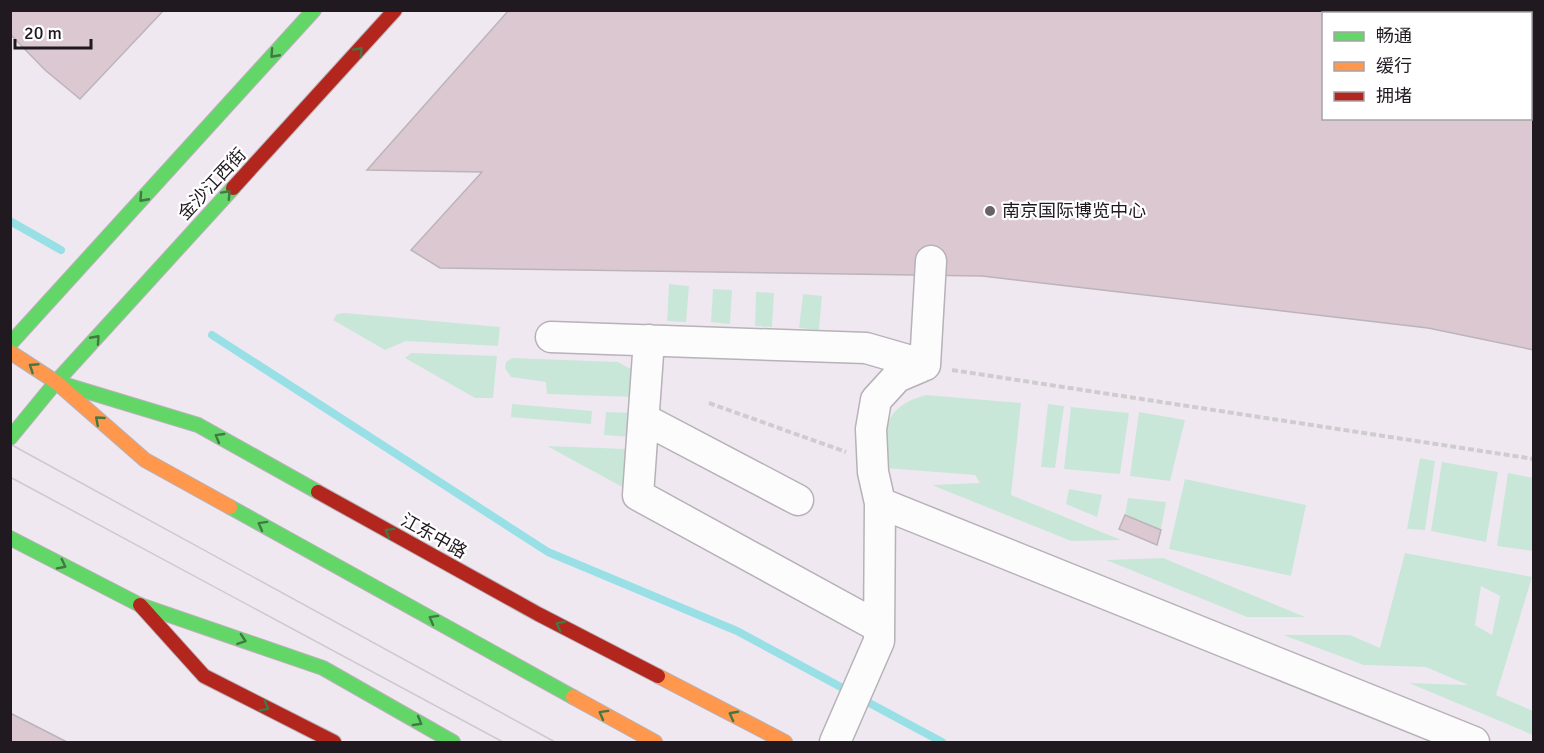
<svg xmlns="http://www.w3.org/2000/svg" width="1544" height="753" font-family="Signika,'Noto Sans SC',sans-serif">
<style>
.green{fill:#c9e7d8;fill-rule:evenodd}
.lines{fill:none;stroke-linecap:round;stroke-linejoin:round}
.stream{stroke:#98e0e6;stroke-width:8}
.building{fill:#dbc8d1;stroke:#bbb4b9;stroke-width:1.5;fill-rule:evenodd}
.street-casing{stroke:#b7b1b8;stroke-width:33}
.fast-casing{stroke:#b7b1b8;stroke-width:16}
.slow-casing{stroke:#b7b1b8;stroke-width:16}
.jam-casing{stroke:#b7b1b8;stroke-width:16}
.path{stroke:#cfcccf;stroke-width:4;stroke-dasharray:6 3;stroke-linecap:butt}
.street{stroke:#fdfcfd;stroke-width:30}
.fast{stroke:#63d668;stroke-width:14}
.slow{stroke:#ff974d;stroke-width:14}
.jam{stroke:#b3261e;stroke-width:14}
.tram{stroke:#cccacd;stroke-width:1.5}
.oneway{stroke:#427844}
.poi-dot{fill:#696269;stroke:#fff;stroke-width:2}
.labels{text-anchor:middle;stroke-width:4.5;stroke-linejoin:round;paint-order:stroke}
.street-label{font-size:18px;fill:#201a20;stroke:#fff}
.poi-label{font-size:18px;fill:#201a20;stroke:#fff;text-anchor:start}
</style>
<rect width="100%" height="100%" fill="#f0e8f1"/>
<path class="green" d="M669,284L689,286L686,322L667,321Z
M713,289L732,290L730,324L711,322Z
M756,292L774,293L772,327L755,326Z
M803,294L822,296L819,330L799,328Z
M345,313L500,327L498,346L406,341L385,350L333,320L337,314Z
M411,353L497,356L493,398H475L405,358Z
M512,358L618,362L631,369L635,383L634,397L547,394L546,382L511,377L505,368L506,362Z
M926,395L1021,403L1011,495L1121,540L1071,541L932,485L980,483L975,475L885,468C883,429 883,407 926,395Z
M512,404L592,411L591,424L511,417Z
M1048,404L1064,406L1055,468L1041,467Z
M1071,407L1129,413L1120,474L1064,469Z
M606,412L633,413L631,437L604,435Z
M1139,412L1185,420L1170,481L1130,476Z
M547,446L628,449L626,489Z
M1420,458L1435,461L1425,530L1407,529Z
M1442,462L1498,472L1486,542L1431,531Z
M1508,473L1533,478V551L1497,546Z
M1185,479L1306,505L1291,576L1169,549Z
M1069,489L1102,495L1097,517L1066,504Z
M1128,498L1166,502L1161,530L1125,515Z
M1405,553L1532,577L1496,695L1533,711V735L1409,683L1468,685L1426,667L1364,665L1283,635H1350L1380,648ZM1481,586L1500,596L1492,635L1475,625Z
M1163,558L1305,617H1247L1106,560Z"/>
<g class="lines">
<path class="stream" d="M10,221L61,250
M212,335L548,552L737,631L850,692
M860,698L942,742"/>
</g>
<path class="building" d="M10,10H164L80,99L45,70L10,34Z
M509,10H1534V350L1428,328L982,276L440,268L411,250L482,172L367,170ZM1324,14H1530V118H1324Z
M1125,515L1161,530L1157,545L1119,529Z
M10,713L67,742H10Z"/>
<g class="lines">
<g class="street-casing">
<path id="street" d="M551,337L866,348L925,365
M649,340L638,495L879,627
M925,365L931,261
M644,419L798,500
M880,503L1474,742
M835,742L879,641L880,503L873,472L871,429L876,400L897,377L925,365"/>
</g>
<g class="fast-casing">
<path id="fast" d="M10,344L314,10
M56,382L198,425L318,492
M10,438L56,382L233,188
M230,507L573,697
M10,538L140,605L323,668L453,742"/>
</g>
<g class="slow-casing">
<path id="slow" d="M10,352L56,382L145,460L230,507
M658,676L785,742
M573,697L655,742"/>
</g>
<g class="jam-casing">
<path id="jam" d="M233,188L395,10
M318,492L538,614L658,676
M140,605L204,676L334,742"/>
</g>
<path class="path" d="M952,370L1534,459
M709,403L846,452"/>
<use href="#street" class="street"/>
<use href="#fast" class="fast"/>
<use href="#slow" class="slow"/>
<use href="#jam" class="jam"/>
<path class="tram" d="M10,444L555,742
M10,477L503,742"/>
</g>
<defs><path id="oneway-chevron" d="M-2-3.5L2.5 0L-2 3.5" fill="none" stroke-width="1.6" stroke-linecap="round" stroke-linejoin="round" transform="scale(1.5)"/></defs>
<g class="oneway">
<use href="#oneway-chevron" transform="translate(359 51) rotate(-47)"/>
<use href="#oneway-chevron" transform="translate(274 54) rotate(132)"/>
<use href="#oneway-chevron" transform="translate(227 194) rotate(-47)"/>
<use href="#oneway-chevron" transform="translate(143 198) rotate(132)"/>
<use href="#oneway-chevron" transform="translate(96 339) rotate(-48)"/>
<use href="#oneway-chevron" transform="translate(33 367) rotate(-147)"/>
<use href="#oneway-chevron" transform="translate(99 420) rotate(-139)"/>
<use href="#oneway-chevron" transform="translate(219 437) rotate(-150)"/>
<use href="#oneway-chevron" transform="translate(262 525) rotate(-151)"/>
<use href="#oneway-chevron" transform="translate(389 532) rotate(-151)"/>
<use href="#oneway-chevron" transform="translate(62 565) rotate(27)"/>
<use href="#oneway-chevron" transform="translate(433 619) rotate(-151)"/>
<use href="#oneway-chevron" transform="translate(560 625) rotate(-152)"/>
<use href="#oneway-chevron" transform="translate(242 640) rotate(19)"/>
<use href="#oneway-chevron" transform="translate(265 707) rotate(27)"/>
<use href="#oneway-chevron" transform="translate(603 714) rotate(-151)"/>
<use href="#oneway-chevron" transform="translate(733 715) rotate(-152)"/>
<use href="#oneway-chevron" transform="translate(418 722) rotate(30)"/>
</g>
<circle class="poi-dot" cx="990" cy="211" r="6"/>
<g class="labels">
<g class="street-label">
<text transform="translate(212 184) rotate(-47)" y="6">金沙江西街</text>
<text transform="translate(434 536) rotate(29)" y="6">江东中路</text>
</g>
<g class="poi-label">
<text x="1002" y="217">南京国际博览中心</text>
</g>
</g>
<rect width="1544" height="753" fill="none" stroke="#201a20" stroke-width="24"/>
<rect x="1322" y="12" width="210" height="108" fill="#ffffff" stroke="#a6a3a6" stroke-width="1.5"/>
<rect x="1334" y="32" width="30" height="9" fill="#63d668" stroke="#a6a3a6" stroke-width="1.5"/>
<text x="1376" y="42" font-size="18" fill="#201a20">畅通</text>
<rect x="1334" y="62" width="30" height="9" fill="#ff974d" stroke="#a6a3a6" stroke-width="1.5"/>
<text x="1376" y="72" font-size="18" fill="#201a20">缓行</text>
<rect x="1334" y="92" width="30" height="9" fill="#b3261e" stroke="#a6a3a6" stroke-width="1.5"/>
<text x="1376" y="102" font-size="18" fill="#201a20">拥堵</text>
<path d="M15 39v9h76v-9" fill="none" stroke="#201a20" stroke-width="3"/>
<text x="24" y="39" font-size="18" fill="#201a20" stroke="#ffffff" stroke-width="4.5" paint-order="stroke">20 m</text>
</svg>
